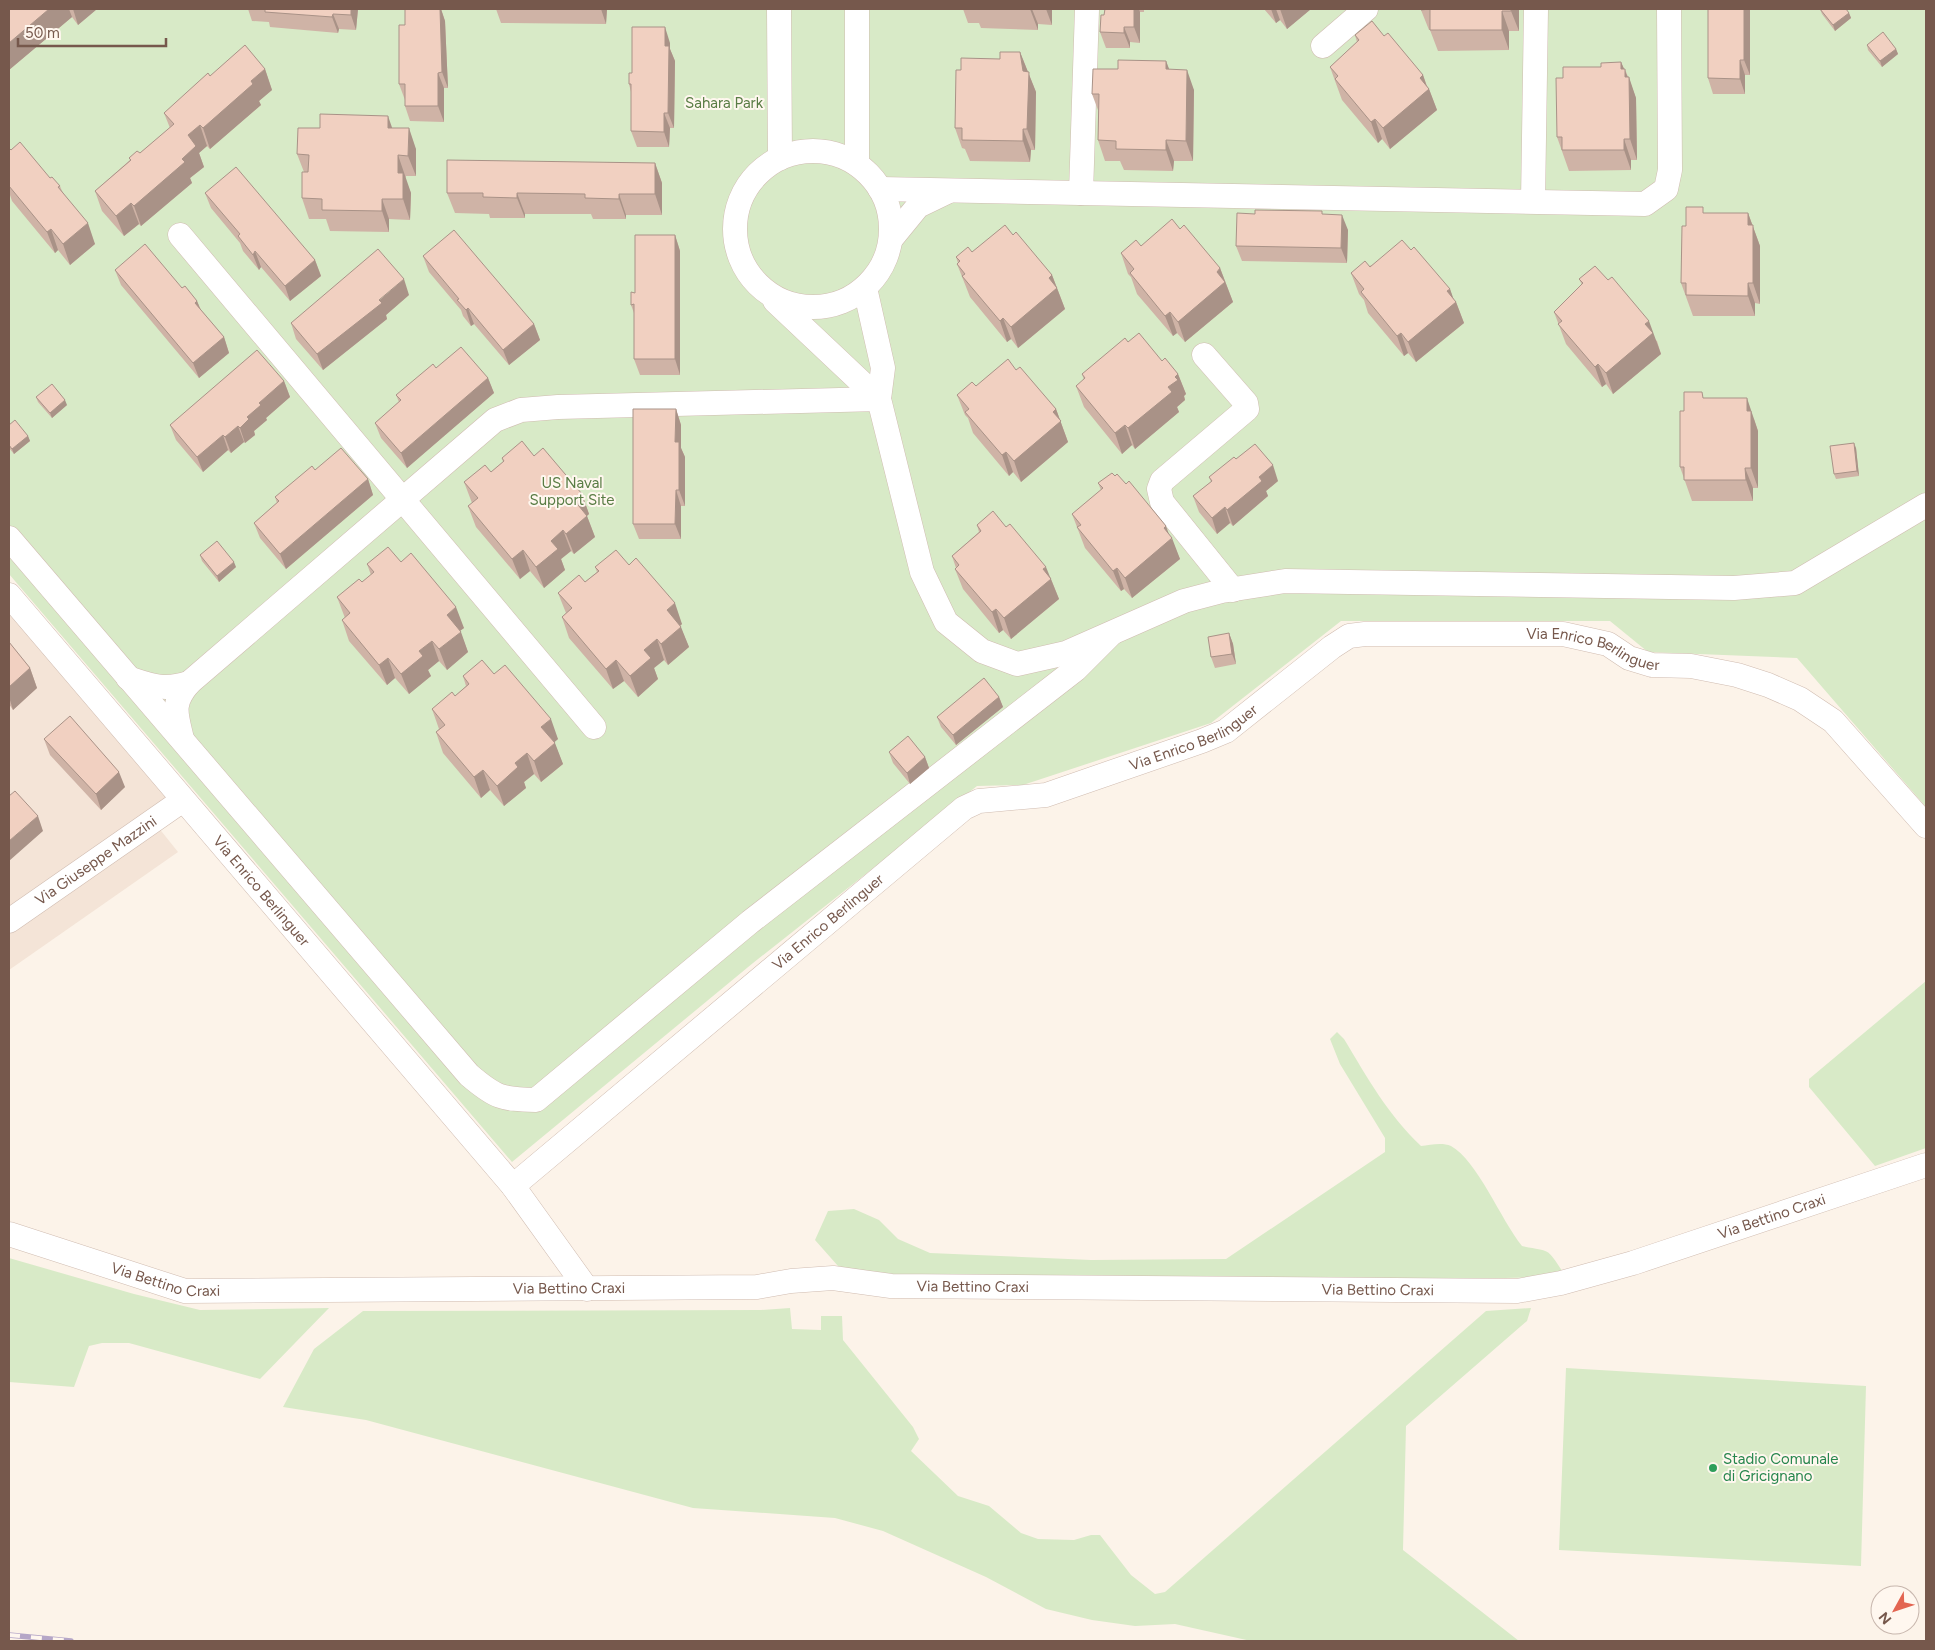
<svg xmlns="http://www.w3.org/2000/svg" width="1935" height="1650" font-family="Figtree,sans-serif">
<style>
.residential{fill:#f4e4d7}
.green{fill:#d8eac7}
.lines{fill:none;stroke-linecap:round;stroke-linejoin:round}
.minor-casing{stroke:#d0bcb1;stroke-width:25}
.minor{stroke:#fff;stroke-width:24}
.rail-casing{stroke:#b5a6c7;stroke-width:5.5}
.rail{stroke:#fff7ef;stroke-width:4;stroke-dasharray:11;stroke-linecap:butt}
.wall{fill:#cfb3a6}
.shaded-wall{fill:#a99287}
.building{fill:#f1d0c1;stroke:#a99287}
.leisure-dot{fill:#2e9e5b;stroke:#fff7ef;stroke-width:2}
.labels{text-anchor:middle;stroke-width:4;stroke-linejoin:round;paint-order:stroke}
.park-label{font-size:15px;fill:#597c44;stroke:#fff7ef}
.street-label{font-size:15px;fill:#76584c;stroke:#fff7ef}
.leisure-label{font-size:15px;fill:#27864d;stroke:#fff7ef;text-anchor:start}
</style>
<rect width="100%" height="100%" fill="#fcf3e9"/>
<path class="residential" d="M9,610L168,798L146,812L178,852L9,970Z"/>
<path class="green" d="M9,9H1926V807L1797,658L1648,652L1610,621H1341L1211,723L1023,785L977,786L753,963L512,1162L9,574Z
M1926,981V1148L1875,1166L1809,1087V1079Z
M1337,1032L1344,1039C1367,1077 1388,1115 1421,1146C1430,1145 1442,1142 1451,1146C1477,1160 1501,1220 1522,1246C1550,1252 1546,1246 1563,1272L1548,1277L1505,1278L1190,1280L871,1277L838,1266L815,1240L828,1211L854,1209L879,1220L898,1239L930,1253L1091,1260L1226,1259L1385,1152V1138L1340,1064L1330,1039Z
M9,1258L134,1294L200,1310L329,1308L260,1379L129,1343H102L89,1346L74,1387L9,1382Z
M790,1308L792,1329L821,1330V1316H842L843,1340L913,1427L919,1439L911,1451L958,1496L989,1506L1021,1533L1038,1539L1074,1540L1091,1535H1100L1131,1575L1155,1594L1165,1592L1486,1311L1531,1308L1527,1321L1406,1426L1403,1550L1519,1641H1251L1175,1624L1135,1626L1092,1620L1046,1609L986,1577L883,1531L835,1518L693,1508L366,1420L283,1407L314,1349L363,1311L761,1310Z
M1566,1368L1866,1386L1861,1566L1559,1550Z"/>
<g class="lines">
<g class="minor-casing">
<g id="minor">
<path d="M779,9L780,158"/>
<path d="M1323,46L1366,9"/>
<circle cx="813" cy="229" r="78"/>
<path d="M857,164V9"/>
<path d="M880,189L1645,204L1666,189L1670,170L1669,9"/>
<path d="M1081,193L1087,9"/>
<path d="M1533,201L1536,9"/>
<path d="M180,235L594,727"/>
<path d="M891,239L918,206L947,192"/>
<path d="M865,288L883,368L879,399L922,572L946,622L982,651L1017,664L1066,653L1184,601L1222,591L1285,581L1734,588L1795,583L1926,505"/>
<path d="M775,301L879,399"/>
<path d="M1204,355L1246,403L1247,409L1162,481L1159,489L1162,502L1233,590"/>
<path d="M9,538L469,1075C496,1098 501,1099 536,1100L750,922L1076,669L1111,634"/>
<path id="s1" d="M9,595L513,1186L587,1289"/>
<path d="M128,678C152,686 164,691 189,683"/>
<path d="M182,739C176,713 171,704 189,683L495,420L521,410L558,407L879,399"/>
<path id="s2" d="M9,921L183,800"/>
<path id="s3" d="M513,1186L964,808L979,801L1046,795L1202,741L1226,731L1332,647L1349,636L1365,634H1563L1608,644L1629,658L1652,665L1691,666L1737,675L1768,685L1800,699L1833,721L1926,826"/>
<path id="s4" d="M9,1234L185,1291L757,1287L791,1281L833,1278L891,1286L1517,1291L1561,1283L1633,1263L1926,1165"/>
</g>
</g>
<use href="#minor" class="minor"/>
<g class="rail-casing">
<path id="rail" d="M9,1635L71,1641"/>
</g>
<use href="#rail" class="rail"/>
</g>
<path class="wall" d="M9,9H97L78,25L72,17L9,70Z
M248,9H358L356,30L339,29L338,33L270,27L269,22L252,21Z
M440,9H441L445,21L448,88H444V122L410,121L405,106V100L399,84L405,25Z
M496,9H607L606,24L501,23Z
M963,9H1052V25L1038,24V30L981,28L979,23H968Z
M1105,9H1144V12H1140V43L1130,42V48H1106L1100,32L1104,15Z
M1264,9H1311L1287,29L1280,20L1276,23Z
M1519,9V31H1509V50L1438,51L1430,30H1429L1421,10Z
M1750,9V75H1745V94H1713L1708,78Z
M1820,9L1849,13L1851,18L1835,31L1822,14Z
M1355,35L1423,75L1427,86L1429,89L1437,110L1390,149L1382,139L1378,143L1342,100L1330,67L1357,42Z
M670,43V49L675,61L674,128H670L669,147H637L631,131V92L629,84L632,73Z
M1867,45L1896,49L1898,54L1882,67L1868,50Z
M1020,52L1036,92L1035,150H1031L1030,162L970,161L965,149L962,148L955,128L1000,59Z
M1166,61L1169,69L1194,90L1193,161H1174L1173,171L1124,170L1120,161H1105L1098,140V110L1092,94L1118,69Z
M1621,62L1624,69H1625L1636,98L1637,160H1631V170L1569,171L1557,137L1563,78L1601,67Z
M265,69L272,90L259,101L261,105L210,149L207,146L199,153L204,167L190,178L192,183L141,226L139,224L124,236L102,211L95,191L130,160L129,158L140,153L170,128L164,113L210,76Z
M320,128H392L416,149V176H406L405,179L411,193L410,220L389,219V232L330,231L326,219H309L302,198L304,172L297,154Z
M9,148L11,150L60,186L62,191L95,244L70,265L58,250L55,253L12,201L9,192Z
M655,163L662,183V215H626V219H593L591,214H525V218H490L489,214L455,213L447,193Z
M205,193L315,260L321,276L290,301L261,267L259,270L243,251L240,243L211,208Z
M1705,213H1748L1760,246V304L1755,303V316H1693L1681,283L1686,226Z
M1323,214L1348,230L1347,263L1242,261L1236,246Z
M1180,229L1220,268L1233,302L1185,342L1177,333L1173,336L1137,294L1131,277L1128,274L1121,253L1141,246Z
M675,235L680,251V375H640L634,359V313L631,305L635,293Z
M1013,235L1052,275L1065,309L1018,348L1011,339L1007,342L970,297L957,264L958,263L956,257L972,252Z
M1411,250L1450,289L1453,299L1456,302L1464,323L1416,362L1408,353L1404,356L1368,313L1364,300L1359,294L1351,273Z
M423,256L534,324L540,340L509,365L474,324L471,326L463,316L461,310L429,272Z
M115,270L182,288L197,301L201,310L224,337L229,353L199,378L121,285Z
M1579,279L1657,341L1661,354L1613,394L1606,384L1602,387L1566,344L1554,312L1582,285Z
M409,295L386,315L387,319L323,370L296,339L291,323Z
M1128,342L1162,361L1178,374L1186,394L1184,396L1185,400L1177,407L1179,412L1135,449L1132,445L1122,454L1084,407L1076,386L1084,380L1082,374Z
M1016,370L1056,409L1068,442L1021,482L1013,472L1009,476L973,433L968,418L965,415L957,395L976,386Z
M488,378L494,393L407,468L381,438L375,423L399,402L396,395Z
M284,381L290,397L266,418L267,420L254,431L255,435L245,443L244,442L231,453L228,450L203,472L176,440L170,425Z
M36,397L67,405L52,418L38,402Z
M1705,398L1754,419L1758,431V488H1753V501H1692L1680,467L1684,411Z
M676,409L681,425V448L685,457V506H681V539H639L633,524Z
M9,425L28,436L30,441L14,454L9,448Z
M1856,448L1859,476L1836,479L1834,474Z
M534,456L582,494L589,514L587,516L595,537L574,554L571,551L561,559L565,570L544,588L530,571L520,579L476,527L468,506L472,503L464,482L491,472L503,462L502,458Z
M1236,459L1278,481L1266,491L1268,496L1233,526L1230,523L1217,534L1199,512L1193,496L1211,482L1209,477Z
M315,470L368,479L373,495L286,569L260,538L254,523L277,503L275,497Z
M1098,483L1169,534L1180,559L1132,598L1124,589L1121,591L1085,548L1072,514L1101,490Z
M977,525L1050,577L1051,579L1059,599L1011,639L1003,630L999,633L963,589L955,569L956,568L952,556L979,532Z
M200,555L236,567L219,582L202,561Z
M401,562L464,628L460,631L468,652L447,670L439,661L428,670L431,676L409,694L395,678L387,685L349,641L342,620L345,618L337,597L362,582L371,575L367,564Z
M629,565L682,624L680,626L689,647L668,665L664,660L654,668L658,679L638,697L624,681L613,689L569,638L562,617L566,613L558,593L585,582L597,572L595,567Z
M1229,633L1233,644L1236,664L1215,668L1211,657Z
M9,642L30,668L37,688L13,710L9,704Z
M494,674L558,739L554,742L563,764L541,782L534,774L524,782L526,788L504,806L490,790L481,798L443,753L436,732L439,729L432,709L455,696L466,686L463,676Z
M999,697L1003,707L956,745L941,727L937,717Z
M44,739L125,787L101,810L50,755Z
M889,752L925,757L929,768L910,784L893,763Z"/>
<path class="shaded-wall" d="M49,9H69L72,17L9,70V43Z
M73,9H97L78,25Z
M351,9H358L356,30L351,15Z
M440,9H441L445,21L448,88L442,72Z
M601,9H607L606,24Z
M1030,9H1032L1038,24V30Z
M1046,9H1052V25Z
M1134,9H1139L1140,12V43L1134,27Z
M1271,9H1276L1280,20L1276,23Z
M1280,9H1311L1287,29Z
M1511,9H1519V31L1511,11Z
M1744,9H1750V75L1744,60Z
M1502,11L1509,31V50L1502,30Z
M1849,13L1851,18L1835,31L1833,25Z
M333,14L339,29L338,33L332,17Z
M665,27L670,43V49L675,61L674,128L668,113L665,46Z
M1124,27L1130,42V48L1124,33Z
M1896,49L1898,54L1882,67L1880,61Z
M1020,52L1036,92L1035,150L1027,129L1023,71Z
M1740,60L1745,75V94L1740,79Z
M1166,61L1174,82L1166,69Z
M1621,62L1629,80V77L1636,98L1637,160L1630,139L1621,69Z
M265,69L272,90L259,101L261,105L210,149L203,128L251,81Z
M1187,70L1194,90L1193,161L1186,141Z
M438,73L444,88V122L438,106Z
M1423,75L1428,90L1429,89L1437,110L1390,149L1383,128L1420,78Z
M664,113L670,128L669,147L664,132Z
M388,116L395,136L388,128Z
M1375,119L1382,139L1378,143L1371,122Z
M200,125L207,146L199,153L204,167L190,178L192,183L141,226L134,206L182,159L188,135Z
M409,128L416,149V176L408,156Z
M1023,129L1031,150L1030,162L1023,141Z
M1624,139L1631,160V170L1624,150Z
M1166,140L1174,161L1173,171L1166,150Z
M398,155L411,193L410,220L403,199L398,173Z
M655,163L662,183V215L655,194Z
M517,193L525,214V218L517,198Z
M619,194L626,215V219L619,199Z
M382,199L389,219V232L382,211Z
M131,203L139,224L124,236L116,216Z
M1748,213L1760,246V304L1753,283L1748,225Z
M1342,215L1348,230L1347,263L1341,248Z
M88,223L95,244L70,265L63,244Z
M51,229L58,250L55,253L47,232Z
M675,235L680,251V375L675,359Z
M255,251L261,267L259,270L253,255Z
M315,260L321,276L290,301L285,286Z
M1220,268L1233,302L1185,342L1178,322L1217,272Z
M1052,275L1065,309L1018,348L1011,327L1049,278Z
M404,279L409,295L386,315L387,319L323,370L317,354Z
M1748,283L1755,303V316L1748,296Z
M1450,289L1455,303L1456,302L1464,323L1416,362L1408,342L1447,291Z
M197,301L203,316L195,303Z
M468,308L474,324L471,326L466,310Z
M1170,312L1177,333L1173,336L1165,316Z
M1003,318L1011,339L1007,342L1000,321Z
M1649,321L1661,354L1613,394L1606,373L1645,324Z
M534,324L540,340L509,365L503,350Z
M1401,333L1408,353L1404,356L1397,336Z
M224,337L229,353L199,378L193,363Z
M1598,364L1606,384L1602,387L1595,367Z
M1178,374L1186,394L1184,396L1185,400L1177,407L1179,412L1135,449L1128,428L1168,387L1175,377Z
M488,378L494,393L407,468L401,453Z
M284,381L290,397L266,418L267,420L254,431L255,435L245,443L240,428L247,417L259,403Z
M1747,398L1758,431V488L1751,468L1747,411Z
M65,400L67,405L52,418L50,413Z
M676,409L681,425V448L685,457V506L679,490L675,442Z
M1056,409L1068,442L1021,482L1014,461L1053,412Z
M1125,425L1132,445L1122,454L1115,433Z
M238,426L244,442L231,453L225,437Z
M223,435L228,450L203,472L197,457Z
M28,436L30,441L14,454L12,449Z
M1854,443L1856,448L1859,476L1857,471Z
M1006,452L1013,472L1009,476L1002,455Z
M1273,465L1278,481L1266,491L1268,496L1233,526L1227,510L1259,477Z
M1745,468L1753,488V501L1746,480Z
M368,479L373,495L286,569L280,554Z
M676,490L681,506V539L675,524Z
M582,494L589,514L581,521L574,500Z
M1225,507L1230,523L1217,534L1212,518Z
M587,516L595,537L574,554L566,534Z
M1166,526L1171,540L1172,538L1180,559L1132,598L1125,578Z
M563,530L571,551L561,559L565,570L544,588L536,567L551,541Z
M523,550L530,571L520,579L512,559Z
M234,562L236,567L219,582L217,576Z
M1046,567L1059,599L1011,639L1004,618L1043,569Z
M1117,568L1124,589L1121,591L1113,571Z
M675,603L682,624L674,631L667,610Z
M456,607L464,628L454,635L447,615Z
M996,609L1003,630L999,633L992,612Z
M681,627L689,647L668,665L661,644Z
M461,632L468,652L447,670L439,649Z
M1229,633L1233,644L1236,664L1232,654Z
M657,639L664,660L654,668L658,679L638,697L630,676L644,650Z
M432,641L439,661L428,670L431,676L409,694L401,674L419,651Z
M388,658L395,678L387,685L379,665Z
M616,660L624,681L613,689L606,669Z
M30,668L37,688L13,710L9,697V687Z
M999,697L1003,707L956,745L953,735Z
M551,719L558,739L549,747L541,727Z
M555,743L563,764L541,782L534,761Z
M527,753L534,774L524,782L526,788L504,806L497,786L515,763Z
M925,757L929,768L910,784L907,773Z
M483,770L490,790L481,798L474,777Z
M119,772L125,787L101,810L96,794Z
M38,816L43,831L9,861V841Z"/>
<path class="building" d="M9,9H49L9,43Z
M265,9H351V15L333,14L332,17L265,12Z
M405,9H440L442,72L438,73V106H405V84H399V25H405Z
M1105,9H1134V27H1124V33L1100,32L1101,15H1104Z
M1421,9H1511V11H1502V30H1430V9L1421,10Z
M1708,9H1744V60H1740V79L1708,78Z
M1820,9H1846L1849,13L1833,25Z
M1372,21L1384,36L1388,33L1423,75L1420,78L1429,89L1383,128L1375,119L1371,122L1335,79L1338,76L1330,67L1359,40L1355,35Z
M632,27H665V46H669L668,113H664V132L631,131V84H629V73H632Z
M1883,32L1896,49L1880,61L1867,45Z
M245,45L265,69L251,81L253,84L203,128L200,125L188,135L196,146L182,159L185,162L134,206L131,203L116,216L95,191L131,160L129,158L137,151L140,153L174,124L164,113L208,73L210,76Z
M1000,52H1020L1023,71L1029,72L1027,129H1023V141L962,140V128H955L956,70H961V58L1000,59Z
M1118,60L1166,61V69L1187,70L1186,141L1166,140V150L1116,149V141L1098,140L1099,94H1092L1093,69H1118Z
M1621,62V69H1625V77H1629L1630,139H1624V150H1562V137H1557L1556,78H1563V67H1601V63Z
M320,114L388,116V128H409L408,156L398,155V173H403V199H382V211L322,210V199L302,198V172H308L309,155L297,154L298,128H320Z
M20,142L50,178L52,177L60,186L58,187L88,223L63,244L51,229L47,232L9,186V148L11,150Z
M447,160L655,163V194H619V199L585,198V194L517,193V198L483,197V193H447Z
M236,167L315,260L285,286L255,251L253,255L238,236L240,234L205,193Z
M1686,207H1703V213H1748V225H1753V283H1748V296L1686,295V283H1681L1682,226H1686Z
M1255,210L1322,211V214L1342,215L1341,248L1236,246L1237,213L1255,214Z
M1172,219L1180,229L1184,225L1220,268L1217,272L1225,282L1178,322L1170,312L1165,316L1130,273L1134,269L1121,253L1136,240L1141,246Z
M1005,225L1013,235L1016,232L1052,275L1049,278L1057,288L1011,327L1003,318L1000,321L962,276L965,274L957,264L960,261L956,257L968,247L972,252Z
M454,230L534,324L503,350L468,308L466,310L457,300L459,299L423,256Z
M635,235H675V359H634V304L631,305V292L635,293Z
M1402,240L1411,250L1414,247L1450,289L1447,291L1456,302L1408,342L1401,333L1397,336L1361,292L1364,289L1351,273L1365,261L1370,267Z
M145,244L182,288L185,286L197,301L195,303L224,337L193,363L115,270Z
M378,249L404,279L379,300L382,303L317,354L291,323Z
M1595,266L1608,280L1612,277L1649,321L1645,324L1653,333L1606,373L1598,364L1595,367L1558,324L1562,321L1554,312L1583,283L1579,279Z
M1139,333L1162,361L1165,358L1178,374L1175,377L1178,380L1168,387L1172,392L1128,428L1125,425L1115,433L1076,386L1085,378L1082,374L1125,338L1128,342Z
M461,347L488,378L401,453L375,423L401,400L396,395L433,364L436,368Z
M257,350L284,381L259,403L261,405L247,417L249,419L240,428L238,426L225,437L223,435L197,457L170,425Z
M1008,359L1016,370L1020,367L1056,409L1053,412L1061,421L1014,461L1006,452L1002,455L965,412L969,409L957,395L972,382L976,386Z
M52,384L65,400L50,413L36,397Z
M1684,392H1702L1703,398H1747V411H1751V468H1745L1746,480H1684V467H1680V411H1684Z
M633,409H676L675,442H679V490H676L675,524H633Z
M15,420L28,436L12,449L9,445V425Z
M522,441L534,456L543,448L582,494L574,500L587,516L566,534L563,530L551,541L558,549L536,567L523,550L512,559L468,506L478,498L464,482L485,465L491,472L504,461L502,458Z
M1854,443L1857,471L1834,474L1830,446Z
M1255,444L1273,465L1259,477L1262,481L1227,510L1225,507L1212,518L1193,496L1212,481L1209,477L1234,457L1236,459Z
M341,448L368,479L280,554L254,523L279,501L275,497L312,466L315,470Z
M1112,473L1115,476L1117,474L1126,484L1129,481L1166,526L1164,528L1172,538L1125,578L1117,568L1113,571L1077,527L1081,525L1072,514L1103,488L1098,483Z
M993,511L1006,527L1010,524L1046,567L1043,569L1051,579L1004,618L996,609L992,612L955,569L959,565L952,556L981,531L977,525Z
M217,541L234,562L217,576L200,555Z
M388,547L401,562L411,553L456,607L447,615L461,632L439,649L432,641L419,651L423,656L401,674L388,658L379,665L342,620L350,613L337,597L359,579L362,582L374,572L367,564Z
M616,550L629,565L636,558L675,603L667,610L681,627L661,644L657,639L644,650L651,658L630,676L616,660L606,669L562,617L572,608L558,593L579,575L585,582L599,571L595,567Z
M1229,633L1232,654L1211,657L1208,637Z
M9,642L30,668L9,687Z
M482,660L494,674L505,665L551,719L541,727L555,743L534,761L527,753L515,763L518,767L497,786L483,770L474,777L436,732L445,725L432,709L452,692L455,696L469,684L463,676Z
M984,678L999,697L953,735L937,717Z
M70,716L119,772L96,794L44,739Z
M908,736L925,757L907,773L889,752Z
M15,791L38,816L9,841V796Z"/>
<circle class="leisure-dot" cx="1713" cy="1468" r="5"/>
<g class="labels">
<g class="park-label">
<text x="724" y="108">Sahara Park</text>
<text x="572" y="488">US Naval<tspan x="572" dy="17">Support Site</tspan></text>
</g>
<g class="street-label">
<text dy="5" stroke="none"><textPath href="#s3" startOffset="1266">Via Enrico Berlinguer</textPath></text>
<text dy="5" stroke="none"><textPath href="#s3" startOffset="831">Via Enrico Berlinguer</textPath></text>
<text dy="5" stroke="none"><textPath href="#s2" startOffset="106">Via Giuseppe Mazzini</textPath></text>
<text dy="5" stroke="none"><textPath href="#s1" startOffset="389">Via Enrico Berlinguer</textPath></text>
<text dy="5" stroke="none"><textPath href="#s3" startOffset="411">Via Enrico Berlinguer</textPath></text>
<text dy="5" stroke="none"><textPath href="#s4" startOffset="1784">Via Bettino Craxi</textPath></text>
<text dy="5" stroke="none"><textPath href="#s4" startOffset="164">Via Bettino Craxi</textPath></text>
<text dy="5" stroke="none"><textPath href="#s4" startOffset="974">Via Bettino Craxi</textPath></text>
<text dy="5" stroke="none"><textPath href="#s4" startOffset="569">Via Bettino Craxi</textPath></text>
<text dy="5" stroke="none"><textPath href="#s4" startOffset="1379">Via Bettino Craxi</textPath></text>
</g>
<g class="leisure-label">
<text x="1723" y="1464">Stadio Comunale<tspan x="1723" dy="17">di Gricignano</tspan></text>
</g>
</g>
<rect width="1935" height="1650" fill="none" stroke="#76584c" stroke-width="20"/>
<g transform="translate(1895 1610) rotate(230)"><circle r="24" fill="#fff7ef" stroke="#c8b7ae"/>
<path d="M0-4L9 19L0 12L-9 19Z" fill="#e36551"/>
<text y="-8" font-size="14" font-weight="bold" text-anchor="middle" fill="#76584c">N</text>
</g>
<path d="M18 38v8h148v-8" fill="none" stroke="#76584c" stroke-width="2.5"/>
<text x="25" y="38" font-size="15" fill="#76584c" stroke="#fff7ef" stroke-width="4" paint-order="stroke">50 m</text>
</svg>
